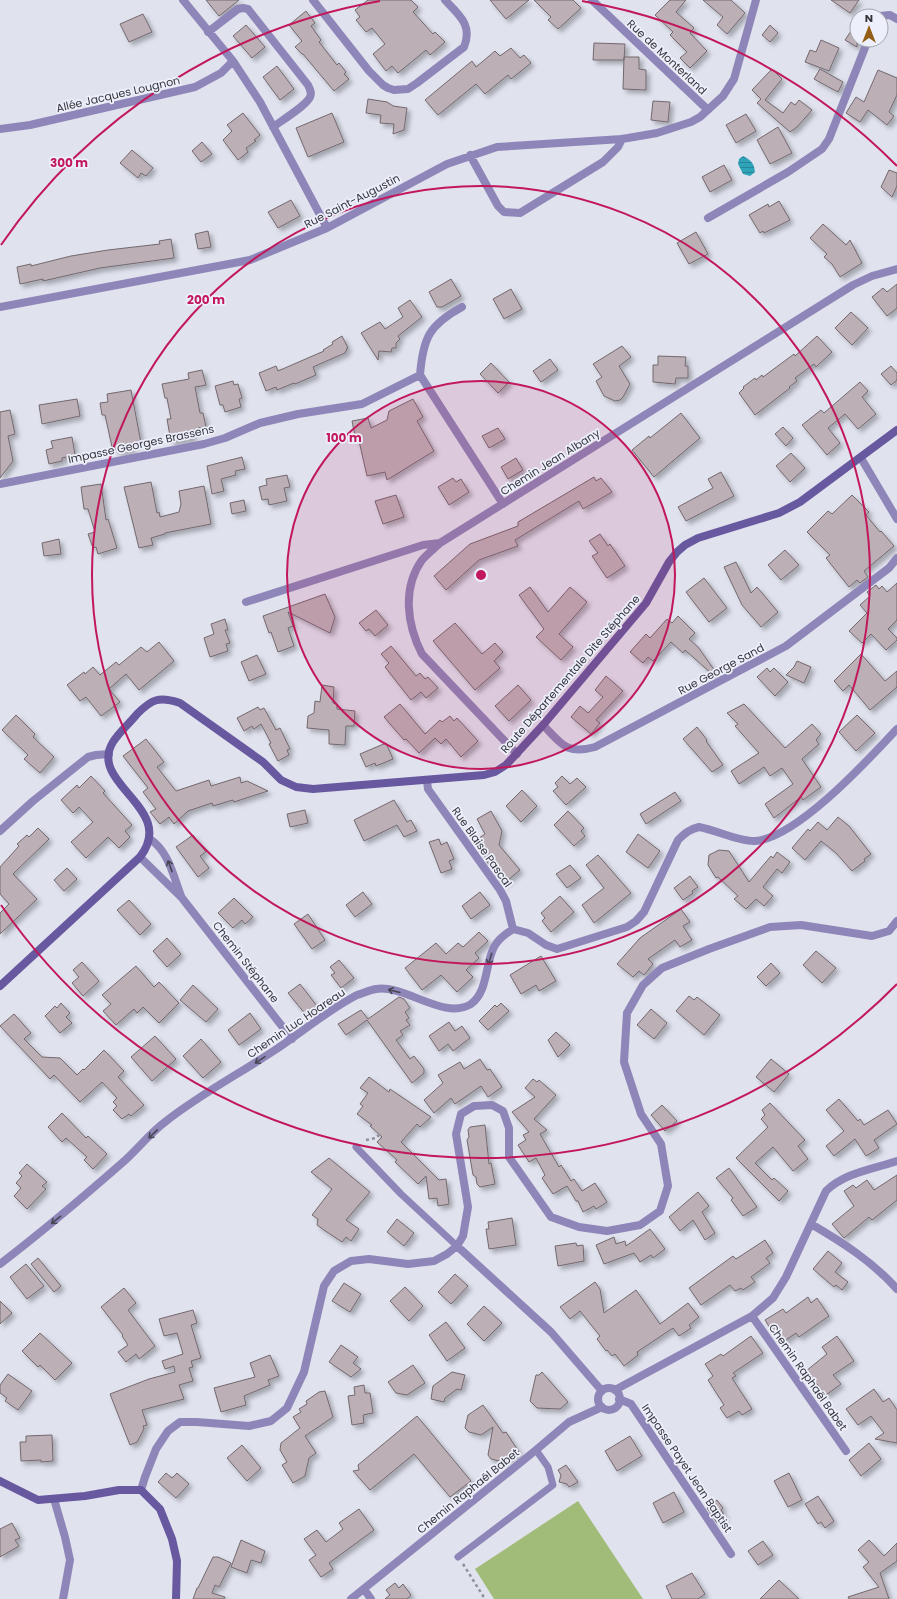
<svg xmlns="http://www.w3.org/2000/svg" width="897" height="1599" font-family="Poppins,sans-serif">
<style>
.green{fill:#a1bb79}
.water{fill:url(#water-rules)}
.building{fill:#bcb0b6;stroke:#73686e;filter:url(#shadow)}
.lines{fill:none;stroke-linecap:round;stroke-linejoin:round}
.path{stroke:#8f919a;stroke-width:2.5;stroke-dasharray:3 3;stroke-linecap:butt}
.service{stroke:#8e86b8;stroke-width:7}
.minor{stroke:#8e86b8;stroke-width:8}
.secondary{stroke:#67589f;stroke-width:8}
.oneway{stroke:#474654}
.ring{fill:none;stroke:#c2185b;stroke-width:2}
.labels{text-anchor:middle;stroke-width:3.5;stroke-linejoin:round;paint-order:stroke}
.street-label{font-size:11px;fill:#35363b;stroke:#edeffb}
.centre{fill:#c2185b;stroke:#edeffb;stroke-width:2}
.ring-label{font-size:12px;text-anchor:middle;font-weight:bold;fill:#c2185b;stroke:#edeffb;stroke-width:3.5;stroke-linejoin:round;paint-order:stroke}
</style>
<defs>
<pattern id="water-rules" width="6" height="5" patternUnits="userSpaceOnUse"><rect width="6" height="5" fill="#2fa4b9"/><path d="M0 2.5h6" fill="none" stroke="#298698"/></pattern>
<filter id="shadow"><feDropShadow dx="3.5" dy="3.5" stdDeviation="2" flood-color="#0004"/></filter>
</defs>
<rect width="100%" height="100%" fill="#e0e2ee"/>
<path class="green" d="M578,1501L643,1599H494L475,1569Z"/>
<path class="water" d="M743,156C751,160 754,163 755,172L750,176L743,174L738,164L739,159Z"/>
<path class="building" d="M206,0H239L219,16Z
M368,0H411L418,7L413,12L433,34L435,32L445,42L430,55L426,50L398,73L392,66L386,71L373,54L385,44L372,28L366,32L356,20L360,17L355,10Z
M490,0H529L506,19Z
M534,0H573L581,8L558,29L548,20L551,17Z
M670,0H686L676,12L694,28L690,33L707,51L690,68L680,58L687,52L670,35L673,32L655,15Z
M703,0H731L745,13L727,34L717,25L723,17Z
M831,0H859L850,13Z
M306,11L315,23L311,26L321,40L319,42L337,65L339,63L346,72L344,74L349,79L334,91L303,54H302L295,47L302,41L289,25Z
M143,14L152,32L129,42L120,24Z
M857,22V47L845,40Z
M246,25L265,47L252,58L233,36Z
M770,25L778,33L770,42L762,35Z
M821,40L839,48L829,71L805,62L810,50L816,52Z
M594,43L625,44L624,60H593Z
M511,48L520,58L524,55L531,63L511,79L508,75L485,94L476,84L438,115L425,100L472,61L476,67L495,51L500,56Z
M624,57H639V69L646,70V90L623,89Z
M277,66L294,89L280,100L263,77Z
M772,69L782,79L765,100L783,113L791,102L795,105L799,100L812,110L797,127L790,132L757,103L761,99L752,90Z
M820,69L843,82L838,92L814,79Z
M878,70L897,78V95L889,112L894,116L887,125L868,110L860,122L846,113L856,97L864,102Z
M368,99L387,102L393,106L407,108L404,130L393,134L394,124L380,123L381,115L366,113Z
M653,101L670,102L668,122L651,120Z
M243,113L260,135L254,140L256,141L246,148L248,152L238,160L223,140L232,131L227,125Z
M332,113L344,142L308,157L296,128Z
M746,114L756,131L736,143L726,125Z
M778,127L792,153L770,164L757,140Z
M202,142L212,154L201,162L192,151Z
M132,150L153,168L146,176L141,173L138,178L120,163Z
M724,165L732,180L710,192L702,177Z
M889,170L897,173V186L892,197L881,187Z
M291,200L300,216L278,228L268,212Z
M779,201L790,220L764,233L763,231L760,233L749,215L768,204L769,207Z
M823,224L846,245L850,240L862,263L840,277L832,264L824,257L827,254L810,238Z
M208,231L211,247L198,249L195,234Z
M696,232L708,254L689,264L677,243Z
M171,239L174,258L100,268L43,281V279L20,284L17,267L31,264V266L71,256L108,250L160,244L159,241Z
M451,279L461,296L442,307H437L429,292Z
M897,284V308L887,316L872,297L883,288L887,292Z
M511,289L522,309L504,319L493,299Z
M410,300L422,317L398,336L400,339L396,343V348H392L391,352L379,351L378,360L361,333L380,322L385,329L403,317L398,308Z
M851,312L868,328L852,345L835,328Z
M342,336L348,348L346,349L347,350L345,352V353L313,367L316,375L295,384L294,383L277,390L276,387L266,391L259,373L276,366L278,371L324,351L323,350L333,344L332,342Z
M817,336L832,352L816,367L814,364L795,378L797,381L789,387L790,388L755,415L739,393L744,388L743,387L755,378L756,380L762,375L763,377L794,354L795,356Z
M622,346L631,357L619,366L630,384L623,397L620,400L615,401L604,396L596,381L602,377L593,364Z
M658,356L686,357L685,366H688V378H676L675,384L653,382V365H658Z
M550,359L558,370L541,382L533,371Z
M491,363L509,382L498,393L480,374Z
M891,366L897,373V380L891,385L881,374Z
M202,370L206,385L195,387L200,413H203L206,427L198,428L199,431L192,432L193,438L171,442L167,419H171L167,398H165L162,384L189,379L188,373Z
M233,381L234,385L238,384L242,398L239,399L241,407L225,412L223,405H220L215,386Z
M860,382L868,391L862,397L876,414L858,429L845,414L828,428L840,443L827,455L802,425L821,410L824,413Z
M131,390L141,443L131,445L132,450L119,452L112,447L105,415H102L100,403L108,402L107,394Z
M77,399L80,416L42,424L39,405Z
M413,399L423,417L417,421L434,451L387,480L385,472L367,476L359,441H356L352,421L368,418L371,428L387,420L389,411Z
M10,410L15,434L8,436L13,461L0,478V412Z
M681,413L700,438L654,477L632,450L649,436L650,438Z
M783,427L793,438L786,446L775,434Z
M498,428L505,439L489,448L482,436Z
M72,437L75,455L62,458V461L49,464L46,450L53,448L51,441Z
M791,453L805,468L790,482L776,466Z
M242,457L245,469L235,471L236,475L221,479L224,491L212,494L207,466Z
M516,458L523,470L508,479L501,467Z
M721,472L734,496L686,521L678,507L713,488L708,479Z
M287,475L290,487L284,488L287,501L269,505L268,499L262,500L259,487L267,485L266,479Z
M594,477L596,481L601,478L612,492L583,509L579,501L515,540L518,546L479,560L446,590L434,576L470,544L518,526V522Z
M453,478L456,482L461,479L469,492L449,505L438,487Z
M151,482L157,513L159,512L160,517L179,512L181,504L179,491L204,486L211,524L165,533V534L151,538L153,545L139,548L124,487Z
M101,484L106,520L108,519L117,548L98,554L96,547L93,548L88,534L95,532L88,509H84L81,487Z
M396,495L404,517L383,524L375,501Z
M852,495L869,512L866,515L880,532L881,531L894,546L864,571L868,577L860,583L857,580L849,587L826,558L830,555L807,532L828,511L832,514Z
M244,500L246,511L232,514L230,503Z
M600,534L608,546L610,544L625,566L607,578L592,556L598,553L589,541Z
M59,539L61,554L44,556L42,543Z
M785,550L799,565L781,580L768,565Z
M736,562L751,593L757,587L778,612L761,627L742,605L724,567Z
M704,578L727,608L709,622L686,592Z
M897,583V620L888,629L897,638V640L886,650L871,634L862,643L849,631L867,613L860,605L870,596L867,592L876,585L879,589L882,586L887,592Z
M530,587L548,612L570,587L587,602L559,634L573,647L561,660L536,637L544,629L519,595Z
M325,594L335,617L330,633L288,612L293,626L288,628L294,646L278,652L271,632L269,633L263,616Z
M376,610L388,625L375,636L369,629L366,631L359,623Z
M678,616L695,633L689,639L698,647L715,671L712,674L685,650L683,653L671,642L653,661L648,657L643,663L630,652L646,634L650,638L667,619L672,623Z
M225,619L228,630H225L230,643L226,644L228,651L210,657L204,638L214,634L211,624Z
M455,623L482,654L495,643L503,652L494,661L500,668L475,690L433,641Z
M159,642L174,661L139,690L126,674L109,689L120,702L101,716L86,697L80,701L67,685L84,672L85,674L93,667L100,675L116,662L119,665L141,647L147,652Z
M391,646L416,676L420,673L425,679L428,677L438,688L426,698L421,692L411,700L385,667L389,663L381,654Z
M861,654L885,681L897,671V687L870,710L849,685L843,691L834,681Z
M257,655L266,674L249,681L241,662Z
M797,661L811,667L804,683L786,675L794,667Z
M767,668L770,672L774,668L788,682L775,696L757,677Z
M606,676L623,691L596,720L600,723L591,734L571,717L580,706L588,713L603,697L595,690Z
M322,685L334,687L333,703L337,704V709L355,711L354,726H346L345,745L329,744V730L307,728L308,716L314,713L315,701L320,702Z
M518,685L531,700L509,721L495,706Z
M400,704L425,734L440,720L442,722L450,716L454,721L457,718L478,741L461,757L446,739L441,744L435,738L419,753L406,739L404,740L384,717Z
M744,704L785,748L812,724L821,734L816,740L819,744L802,759L821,787L803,800L801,797L774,818L765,804L793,784L782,768L770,776L764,767L739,784L731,771L759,753L735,726L738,724L727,713Z
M258,707L260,710L264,708L276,730L280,728L290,749L287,750L289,755L278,761L269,744L271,743L261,724L254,729L252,726L244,731L237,718Z
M16,715L35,734L33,737L54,757L40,773L24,759L28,755L2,730Z
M857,715L875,733L856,751L839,732Z
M697,727L707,740L706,741L723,765L712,772L683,739Z
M146,739L164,762L157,767L176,791L209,780L211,786L240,777L241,783L247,781L268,791L234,802L233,800L213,806L212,803L188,811L174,824L169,817L160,824L150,812L156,809L143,792L148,788L123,756Z
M386,743L393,759L376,766L375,763L366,767L360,754Z
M91,776L105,791L103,793L132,825L125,831L130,837L119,848L108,837L86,858L71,842L93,822L79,807L73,813L61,800L77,785L79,788Z
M562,776L570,784L577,778L586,787L566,805L553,791L558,787L555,783Z
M522,790L537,806L521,822L506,806Z
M675,792L681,801L646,824L640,814Z
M394,800L407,822L411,820L417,831L404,837L397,825L364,841L354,820Z
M305,810L308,823L290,827L287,814Z
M491,811L502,831L499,845L520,870L503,884L485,859H486L476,840L485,834L477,819Z
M568,811L584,828L581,831L585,836L574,846L554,825Z
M838,817L849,826L871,854L864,859L865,861L852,871L836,853L821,841L805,860L792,848L808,829L810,831L818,822L827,830Z
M38,828L49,839L13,874L37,899L0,934V913L9,904L0,894V867L19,846L17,844L27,835L29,837Z
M638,834L660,851L648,868L626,852Z
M193,835L206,852L200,856L209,868L198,877L176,847Z
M439,839L441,845L447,842L454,859L449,861L452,869L441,873L429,842Z
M719,850L729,851L749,882L771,856L773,858L777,852L790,862L782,873L777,869L763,887L773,896L764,906L756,899L746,909L734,899L738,896L718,877L716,878L708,865L709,855Z
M598,855L631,893L594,923L582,905L604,888L586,865Z
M570,865L581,878L567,888L556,874Z
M67,868L77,879L64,891L54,880Z
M690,876L698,887L692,891L693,893L683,900L674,888Z
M363,892L372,904L355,917L346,905Z
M480,892L490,905L471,919L462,906Z
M560,896L574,912L551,932L542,921L545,918L541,913Z
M234,898L253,917L245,924L242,920L233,928L218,913Z
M129,900L151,924L140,935L117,910Z
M681,909L690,922L683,926L692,940L680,947L675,940L648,959L653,964L644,975L639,971L633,977L617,964L640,938Z
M308,914L325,940L312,949L294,924Z
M479,932L488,941L475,953L479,958L466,970L473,977L457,992L441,975L422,990L405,968L436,943L446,954L458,943L463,947Z
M167,938L181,954L167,967L153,951Z
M816,951L836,968L822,983L803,965Z
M541,956L556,981L539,991L536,985L521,994L510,975Z
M339,960L354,978L341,988L331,975L335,973L330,967Z
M82,962L99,981L83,996L72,983L79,977L73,970Z
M771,963L780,973L766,986L757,977Z
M136,966L154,987L159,982L179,1003L159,1023L143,1007L137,1013L134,1009L116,1025L103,1011L111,1004L102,995Z
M300,984L317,1006L306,1015L288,993Z
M193,985L218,1009L206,1022L180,1000Z
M689,996L694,1000L697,997L720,1015L704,1035L676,1011Z
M399,997L404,999L410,1008L405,1012L409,1018L406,1020L410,1025L400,1031L403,1035L396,1040L410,1059L414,1056L424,1069V1073L412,1083L367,1020L346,1035L338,1024L361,1010L368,1019Z
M61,1003L70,1013L66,1017L72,1023L60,1033L45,1016L55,1006L57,1008Z
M501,1003L509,1011L488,1030L479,1021L495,1005L497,1007Z
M651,1009L667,1023L654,1039L637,1025Z
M250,1013L261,1029L239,1045L228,1030Z
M14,1014L31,1033L24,1039L42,1057L60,1058L77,1075L83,1069L84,1070L104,1050L124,1071L118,1077L144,1105L131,1116L129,1114L122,1119L113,1110L117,1106L113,1102L117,1098L102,1082L80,1102L54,1075L50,1079L0,1026Z
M449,1022L455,1031L462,1026L470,1038L453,1051L448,1044L439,1051L429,1036Z
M556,1032L570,1045L558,1057L548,1040Z
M155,1036L176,1059L152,1081L131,1057Z
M201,1039L221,1062L203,1078L183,1056Z
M480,1059L487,1070L490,1069L502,1087L488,1097L481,1086L455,1104L451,1098L434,1113L424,1100L443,1083L438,1075L460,1062L464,1069Z
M771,1059L789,1074L774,1092L756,1077Z
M369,1077L389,1092L390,1089L431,1117L420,1127L417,1124L401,1142L439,1180L446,1179L449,1204L438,1206L437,1198L429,1199L426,1176L418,1184L395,1162L397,1160L377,1142L382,1137L370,1126L372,1125L357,1114L363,1106L360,1104L368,1093L360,1088Z
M533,1079L537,1082L539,1080L556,1095L534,1119L547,1130L540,1134L559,1167L561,1165L571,1181L574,1179L582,1191L595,1183L607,1202L596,1209L594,1206L583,1212L578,1201H576L567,1186L553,1194L542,1178L545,1175L536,1158L529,1162L518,1145L526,1140L523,1135L529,1132L512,1112L535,1097L525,1088Z
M839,1099L858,1121L860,1119L864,1125L888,1110L897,1124L874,1140L879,1148L866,1156L855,1139L834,1156L826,1146L844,1131L826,1110Z
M770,1103L805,1140L798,1146L808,1159L793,1171L773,1147L755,1163L772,1180L774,1178L788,1191L779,1201L736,1158L768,1127L761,1119L765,1115L762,1110Z
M662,1105L677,1121L665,1131L651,1115Z
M62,1113L86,1138L88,1136L107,1154L93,1169L84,1160L87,1157L66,1138L62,1142L48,1127Z
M485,1125L489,1164L491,1163L495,1184L480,1187L477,1184L476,1177L473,1175L467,1140L469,1137L468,1130L470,1127Z
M329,1158L370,1192L346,1220L359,1229L351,1241L346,1237L342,1242L324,1230L317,1225L318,1219L312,1215L332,1189L311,1172Z
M27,1164L47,1182L42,1186L46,1189L27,1209L14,1196L21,1188L16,1183L22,1176L19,1173Z
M729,1168L757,1207L743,1216L731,1200L733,1198L716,1178Z
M897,1175V1200L872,1220L869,1217L844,1238L832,1224L854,1206L844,1191L853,1185L856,1188L867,1180L874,1190Z
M698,1192L709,1206L702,1212L715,1233L705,1240L693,1220L680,1231L669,1217Z
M512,1218L516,1245L489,1249L486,1229H489L488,1222Z
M397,1219L414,1233L404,1246L387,1232Z
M650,1229L665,1249L653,1258L651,1255L640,1262L634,1253L604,1264L596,1245L614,1237L616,1244L625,1241L626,1246Z
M765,1240L773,1253L766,1258L770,1263L751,1277L755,1282L743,1290L741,1288L735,1291L730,1285L701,1305L689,1288L733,1256L736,1259Z
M576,1243L577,1246L583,1245L584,1261L558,1266L555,1246Z
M828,1251L842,1263L835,1272L848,1282L842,1290L836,1285L834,1287L813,1269Z
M38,1258L61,1286L54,1292L31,1264Z
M26,1264L44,1286L27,1299L10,1277Z
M455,1274L468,1286L451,1304L438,1292Z
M595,1282L600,1289L604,1313L636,1290L660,1324L688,1303L699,1317L689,1325L691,1328L679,1336L673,1328L637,1352L638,1355L624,1366L615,1354L612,1356L607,1350L606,1351L597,1339L600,1336L580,1311L570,1319L560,1307Z
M344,1283L361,1294L350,1312L332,1301Z
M405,1287L423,1306L409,1321L390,1301Z
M124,1288L136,1303L128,1310L155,1346L139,1359L136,1354L126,1362L118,1352L128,1345L122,1336L123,1335L101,1307Z
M808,1297L811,1303L817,1298L829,1316L799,1337L796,1333L780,1344L765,1320L783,1309L786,1313Z
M0,1301L12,1313L0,1324Z
M484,1306L502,1323L484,1341L467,1324Z
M193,1310L197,1323L191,1325L201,1358L191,1361L193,1367L189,1368L193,1381L179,1385L184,1399L142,1410L147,1425L143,1426L144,1429L137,1442L130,1445L110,1394L149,1379L175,1372L174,1366L165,1369L162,1361L183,1354L177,1333L164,1336L159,1319Z
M446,1322L465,1348L447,1361L429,1335Z
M40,1333L72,1363L55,1380L40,1365L38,1367L22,1351Z
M751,1336L763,1353L733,1373L736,1376L732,1378L752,1409L742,1415L739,1411L727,1418L720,1408L724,1405L708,1380L713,1376L705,1364L721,1354L723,1356Z
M837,1336L854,1361L833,1375L841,1384L826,1395L806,1371L827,1354L822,1347Z
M341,1345L358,1357L353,1363L361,1369L351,1377L329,1362Z
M270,1355L279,1376L268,1380L270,1385L244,1396L246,1405L221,1412L214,1388L255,1377L250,1363Z
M413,1365L425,1383L407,1395L396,1393L388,1382Z
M452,1372L465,1375L461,1390L457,1389L445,1398L444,1402L431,1399L433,1386Z
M542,1372L568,1402L560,1409L537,1408L530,1401L536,1375H539Z
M8,1374L32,1391L18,1410L5,1401L7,1398L0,1393V1385Z
M364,1385L365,1393H370L373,1413L363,1415L364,1423L352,1425L348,1396L355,1395L354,1387Z
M874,1389L883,1402L889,1398L897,1410V1443L875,1439L884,1433L871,1416L858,1425L846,1409Z
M325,1391L333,1417L305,1436L316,1453L309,1458L305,1476L293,1483L282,1465L287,1462L280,1450L281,1443L300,1428L293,1417L301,1412L299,1409L307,1404L306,1401L319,1392Z
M483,1405L503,1433L506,1432L519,1452L503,1462L491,1459L488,1455L493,1427L481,1435L469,1432L465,1428L468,1415Z
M417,1416L471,1481L450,1497L414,1454L370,1490L353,1471L359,1470L358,1465Z
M52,1435L53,1461L41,1462V1460L21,1461L20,1442H26V1436Z
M630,1436L642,1456L617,1471L605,1451Z
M869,1443L881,1459L861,1476L849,1460Z
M242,1445L261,1468L247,1481L227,1458Z
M566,1465L578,1482L569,1487L567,1484L559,1482L561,1475L558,1470Z
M166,1473L172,1478L177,1473L189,1484L176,1498L158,1482Z
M789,1473L802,1500L788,1507L774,1481Z
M674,1492L684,1512L663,1523L653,1503Z
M818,1496L834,1521L825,1528L821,1522L818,1524L805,1504Z
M717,1500L723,1508L721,1510L725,1517L717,1523L707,1508Z
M359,1509L374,1530L329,1563L333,1569L321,1577L309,1560L316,1555L304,1539L317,1530L326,1542L343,1529L339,1523Z
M12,1523L20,1538L15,1540L19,1546L0,1557V1529Z
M241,1540L265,1551L261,1563L251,1560L247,1573L231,1567Z
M869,1540L884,1556L897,1543V1561L880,1573L889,1599H849L848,1597L879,1587L863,1567L869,1562L858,1550Z
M763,1541L773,1555L758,1565L748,1551Z
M213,1557H218L231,1563L219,1587L215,1585L212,1593L225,1597L224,1599H193L197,1588H198Z
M692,1573L705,1594L698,1599H672L666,1586Z
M779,1580L799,1599H760Z
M395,1583L399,1588L403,1584L411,1595L407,1599H385L390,1595L386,1590Z"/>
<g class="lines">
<path class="path" d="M366,1140L376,1138L379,1135
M463,1564L485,1599"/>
<path class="service" d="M356,1147L401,1194L457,1246
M458,1557L553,1485L548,1467L536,1450"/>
<path class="minor" d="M183,0L233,61L260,102L327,228
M313,0L369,71L383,85L388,88L394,90L408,89L417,83L464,47C473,25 459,15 445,0
M592,0L708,110
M880,16L890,15L897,19
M208,32L238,9L243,8L248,9L308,85C310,89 312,93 310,97C307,105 281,121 273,127
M0,129L30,125L195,87L221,73L233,61
M470,155L498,206L504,212L520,213L603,162L618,147L622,139
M708,218L788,172L822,149L829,139L868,40
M0,307L250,260L327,228L447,164L497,147L622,139L657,133L691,122L700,117L723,96L734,79L756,0
M420,375L503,504
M861,458L897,519
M0,484L204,444L225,438L260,423L298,414L362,404L420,375C423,338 429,325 462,307
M246,602L423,545L440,543
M543,725C562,744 566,755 595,747L786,646L889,568L897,558
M517,754L422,654C407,625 402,588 422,560C427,554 434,549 440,543L853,285L872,276L897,269
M427,781L428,789L500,890L506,901L513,929
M0,831L33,801L88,757L96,755L109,754
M150,839C169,852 173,875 181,896
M140,857L182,898L292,1039
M513,929L528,933L546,945L557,949L627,927L636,921L644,912L678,840C685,833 690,829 699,827C716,830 740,842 755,841C797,838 868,760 897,729
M811,1224C842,1242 873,1262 897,1289
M457,1246L551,1332L602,1391
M0,1264C42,1232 82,1198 122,1163C137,1150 149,1134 165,1122C199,1095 239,1074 275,1050C302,1032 328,1010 357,995C363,993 370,990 376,989C404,984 445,1021 471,1004C488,992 485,964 494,947C498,939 505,934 513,929
M752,1316L846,1451
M598 1399a11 11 0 1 1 22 0a11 11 0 1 1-22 0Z
M615,1390L752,1316L773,1298L786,1277L826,1191C844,1173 873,1169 897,1161
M619,1399L631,1404L731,1554
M141,1490L145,1477L156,1449L168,1431L180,1422H197L249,1426L271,1421L287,1408L304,1372L324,1286L334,1271L351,1261L369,1259L408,1264L434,1261L447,1254L457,1246L463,1236L468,1207L456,1134L461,1114L474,1106L492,1105L503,1111L509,1128V1157L551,1217L579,1227L607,1231L640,1225L660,1211L668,1186L661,1144L641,1114L624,1062L627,1013L643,985L662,968L709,949L770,927L801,925L872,936L889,931L897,921
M54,1499L65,1537L70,1560L63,1599
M364,1589L371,1599
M351,1599L536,1450L569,1422L602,1407"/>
<path class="secondary" d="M0,986L140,857C178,808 87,784 113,742C119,732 130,723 137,714C152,699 159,696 180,703L263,762L281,780L296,787L313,789L484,775L495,772L506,765L543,725L646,603L669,562L677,552L685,545L698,538L779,513L800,502L897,430
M0,1481L38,1500L85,1496L119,1490H141L160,1509L172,1539L177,1561L176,1599"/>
</g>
<defs><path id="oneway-shaft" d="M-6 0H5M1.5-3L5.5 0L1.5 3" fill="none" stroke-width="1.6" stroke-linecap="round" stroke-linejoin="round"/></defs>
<g class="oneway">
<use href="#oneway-shaft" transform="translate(170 866) rotate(-110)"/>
<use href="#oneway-shaft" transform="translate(490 959) rotate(107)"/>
<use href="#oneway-shaft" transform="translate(394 991) rotate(-165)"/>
<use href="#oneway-shaft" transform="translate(260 1060) rotate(146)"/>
<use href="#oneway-shaft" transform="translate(153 1134) rotate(136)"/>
<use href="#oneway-shaft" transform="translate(56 1220) rotate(141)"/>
</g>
<circle cx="481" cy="575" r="194" fill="#c2185b" fill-opacity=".12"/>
<g class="ring">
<circle cx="481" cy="575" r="194"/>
<circle cx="481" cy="575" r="389"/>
<path d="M897 984A583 583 0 0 1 1 905M1 245A583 583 0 0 1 380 1M582 1A583 583 0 0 1 897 166"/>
</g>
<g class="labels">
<g class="street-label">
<text transform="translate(667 57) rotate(43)" y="4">Rue de Monterland</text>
<text transform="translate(118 94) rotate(-13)" y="4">Allée Jacques Lougnon</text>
<text transform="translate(352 201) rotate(-27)" y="4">Rue Saint-Augustin</text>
<text transform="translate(141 444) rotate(-12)" y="4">Impasse Georges Brassens</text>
<text transform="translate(550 462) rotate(-32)" y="4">Chemin Jean Albany</text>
<text transform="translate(721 669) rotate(-28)" y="4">Rue George Sand</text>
<text transform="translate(570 674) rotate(-49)" y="4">Route Départementale Dite Stéphane</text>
<text transform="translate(482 847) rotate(55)" y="4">Rue Blaise Pascal</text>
<text transform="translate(246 962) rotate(52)" y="4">Chemin Stéphane</text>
<text transform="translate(296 1023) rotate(-34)" y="4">Chemin Luc Hoareau</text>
<text transform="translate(808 1377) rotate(55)" y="4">Chemin Raphaël Babet</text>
<text transform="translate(687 1468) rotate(56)" y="4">Impasse Payet Jean Baptist</text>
<text transform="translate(468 1491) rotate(-39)" y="4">Chemin Raphaël Babet</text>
</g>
</g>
<circle cx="481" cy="575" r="6" class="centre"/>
<g class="ring-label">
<text x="69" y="167">300 m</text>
<text x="206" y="304">200 m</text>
<text x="344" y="442">100 m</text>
</g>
<g transform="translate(869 28)"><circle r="19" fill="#edeffb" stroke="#a3a5ae"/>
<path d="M0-3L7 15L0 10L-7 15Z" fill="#955e16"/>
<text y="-6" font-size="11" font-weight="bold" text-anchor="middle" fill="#35363b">N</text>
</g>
</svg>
